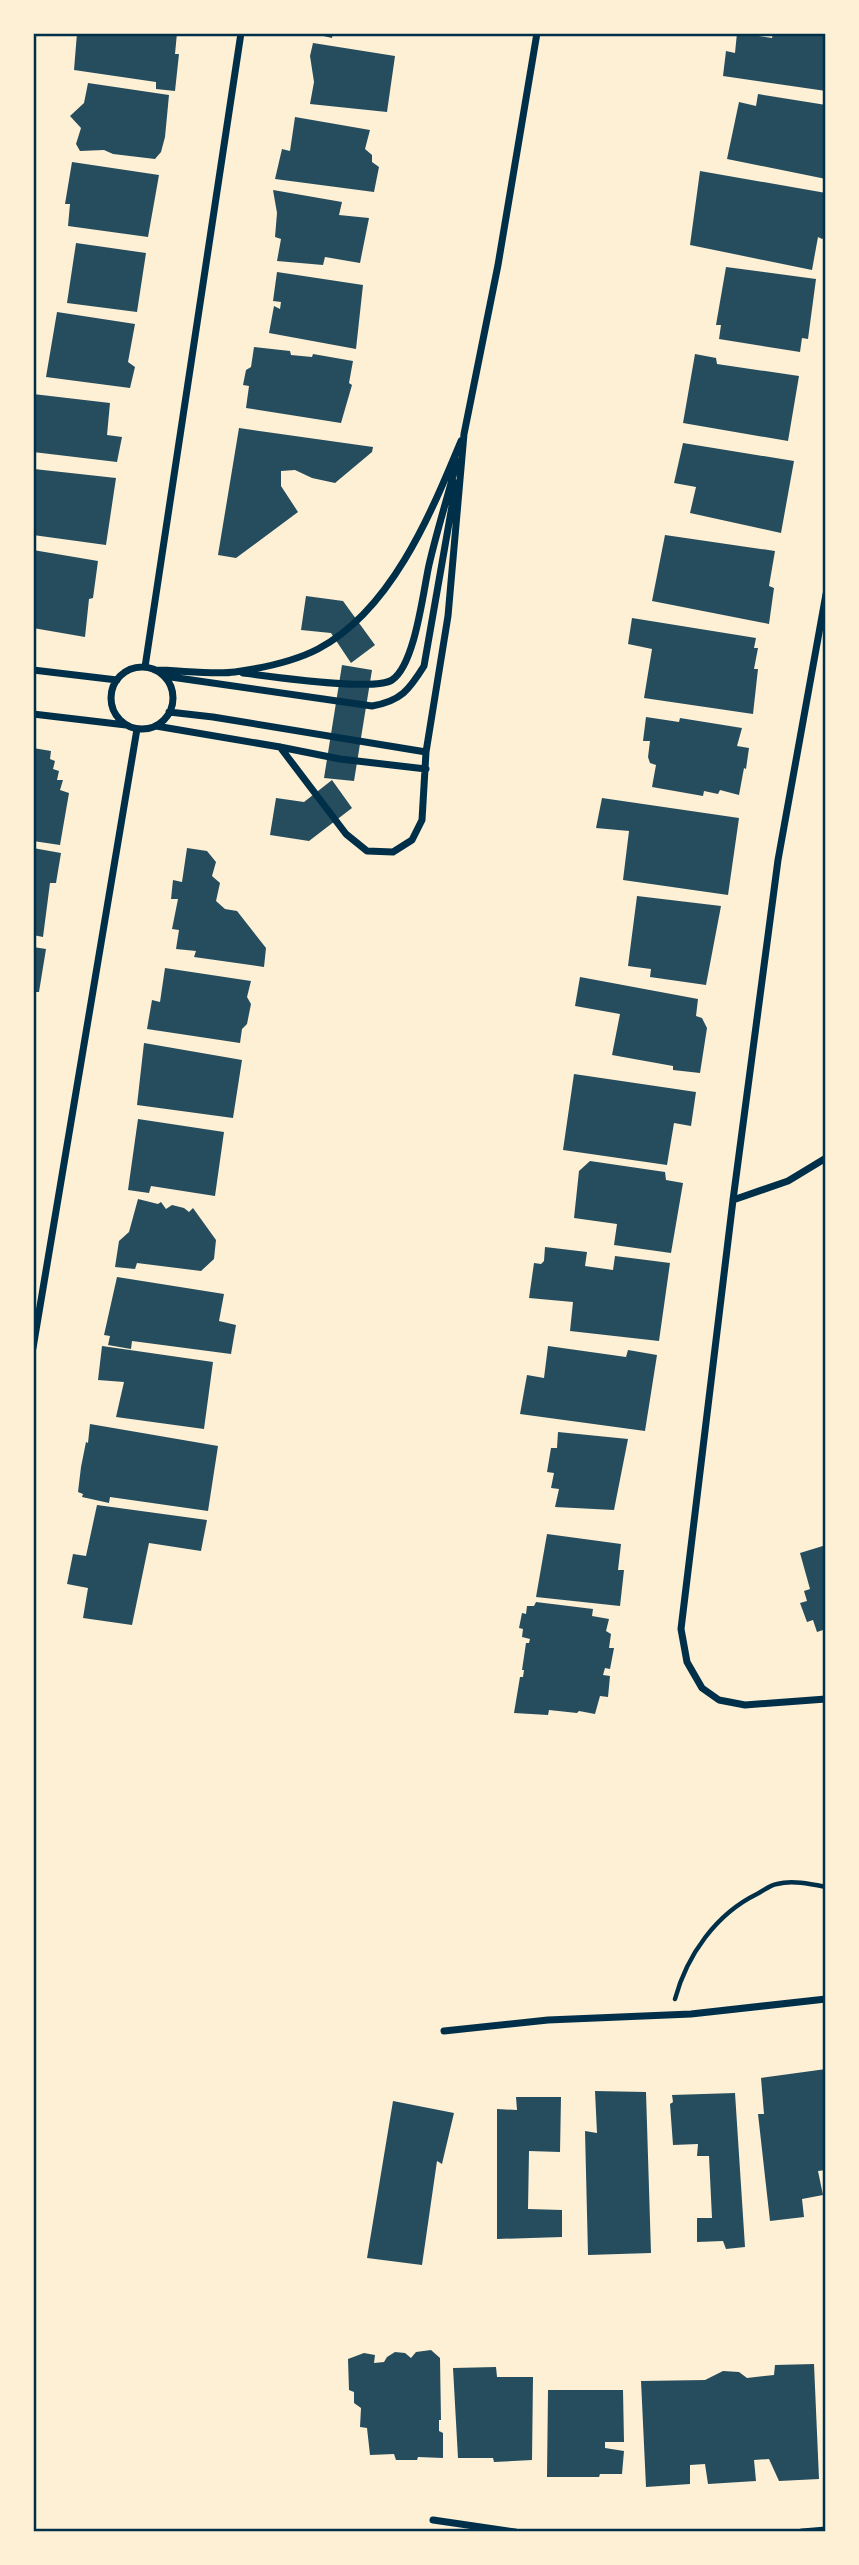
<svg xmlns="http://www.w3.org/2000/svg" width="859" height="2565" font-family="'Titillium Web',sans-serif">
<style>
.building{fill:#264d5e}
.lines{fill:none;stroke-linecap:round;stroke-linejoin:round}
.path{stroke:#003049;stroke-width:4.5}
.minor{stroke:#003049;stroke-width:7}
.neatline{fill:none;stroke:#003049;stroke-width:2.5}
</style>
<rect width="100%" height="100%" fill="#fdf0d5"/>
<path class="building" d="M77,33H177L175,54H179L175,91L156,89V82L74,70Z
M310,33H333L332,38Z
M737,33L772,38L773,33H826V91L723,76L726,51L735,53Z
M313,43L395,56L387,112L310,104L314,82L310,56Z
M88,83L169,95L165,137L161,152L155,159L113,154L104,150L80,151L76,144L81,128L70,116L84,103Z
M758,94L826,105V179L727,159L739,102L756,106Z
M295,117L370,130L365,149L372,155V162L379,167L374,192L275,179L282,149L290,151Z
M72,162L159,175L148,237L68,226L70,204H65Z
M700,171L826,193L824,220L826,236L822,239L818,237L812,270L690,245Z
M273,190L342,202L339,215L369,218L360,263L325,257L323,265L277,261L281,239L275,237L277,213Z
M76,243L146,253L137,312L67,303Z
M726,267L816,279L808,339L802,338L800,352L719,339L721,325H716Z
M277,272L363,285L356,349L269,333L274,306L280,309L281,302L273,301Z
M57,312L135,324L128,362L135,367L130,388L46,377Z
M254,347L290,351L291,355L312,357L313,354L353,361L349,383L352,385L341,423L246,408L249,386L243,385L246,370L251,367Z
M695,354L716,358L717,364L799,376L788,441L683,423Z
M33,394L110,403L107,435L122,437L117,462L33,452Z
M239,428L373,447L372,452L335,483L312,478L295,470L281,471V486L298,512L236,558L218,555Z
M683,443L794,461L781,533L690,513L696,487L674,483Z
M34,469L116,478L106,545L33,535Z
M665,535L775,551L769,586L774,588L769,624L652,601Z
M33,550L98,561L93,598L89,599L85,637L33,628Z
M306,596L343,601L375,645L351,663L331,633L301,630Z
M632,618L756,638L754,648H758L754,669H758L753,714L644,698L652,649L628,644Z
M342,665L372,670L354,781L324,778Z
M646,717L679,722L680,718L742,728L737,746L749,748L746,769L744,768L739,795L720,790L718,794L704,791L703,796L652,787L656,765L650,763L648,757L650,741H643Z
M33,748L51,751L50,759L55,761L53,769L59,771L57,780H63L60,790L69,793L60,845L33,841Z
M332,780L352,808L309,841L270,835L276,798L304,802Z
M602,798L739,818L728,895L623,880L629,831L596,828Z
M33,848L61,853L56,883H50L43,937L33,935Z
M187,848L207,851L216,862L212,876L220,883L216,901L225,909L237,911L266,948L264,967L194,957L196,951L176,949L179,930L172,929L178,899H171L173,880L182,882Z
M637,896L721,906L706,985L650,977L651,969L628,966Z
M33,947L46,949L39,992H33Z
M165,968L251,981L247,997L251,1004L247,1024L242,1029L240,1043L147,1029L152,1000L160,1002Z
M580,977L698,999L696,1016L702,1018L707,1028L700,1073L673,1070V1066L612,1055L620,1014L575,1006Z
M144,1043L242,1060L233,1118L137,1105Z
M574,1074L696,1092L691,1126L674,1123L667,1165L563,1150Z
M138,1119L224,1132L215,1196L151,1186L149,1193L128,1190Z
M590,1161L665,1172L666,1180L683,1183L671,1253L614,1245L617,1224L574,1218L579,1171Z
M138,1199L158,1204L161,1202L166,1209L172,1205L184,1208L189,1212L193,1208L216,1240L214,1259L201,1271L137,1263L135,1269L115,1267L119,1241L129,1232Z
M545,1247L587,1252L585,1266L613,1270L615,1256L670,1263L659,1341L570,1331L573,1302L529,1298L534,1263L541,1264L544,1261Z
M117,1277L224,1294L219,1321L236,1325L231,1354L132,1341L131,1349L108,1345L110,1336L104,1335Z
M102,1346L213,1362L204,1429L116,1417L124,1382L98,1380Z
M548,1346L626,1357L628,1350L657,1355L645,1431L520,1414L527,1375L544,1378Z
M90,1424L218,1446L208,1511L110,1497L109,1503L82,1497L83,1494L78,1492L81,1467L86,1442L88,1443Z
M558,1432L628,1439L614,1510L555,1507L559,1489L551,1488L554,1473L547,1472L551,1448H557Z
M97,1505L207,1520L201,1551L149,1543L132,1625L83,1618L88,1588L67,1584L73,1554L86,1556Z
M547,1534L621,1544L618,1570H624L620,1606L536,1597Z
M826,1545V1629L817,1632L813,1620L807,1622L800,1603L807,1601L804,1591L810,1589L800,1553Z
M536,1602L593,1609L592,1616L609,1619L606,1631L611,1634L609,1648H614L610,1669L605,1668L603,1675L610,1676L608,1697L600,1696L595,1714L579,1711L577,1713L549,1710L548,1715L514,1713L520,1677H523L524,1670H522L526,1643H529L530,1639L522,1637L523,1629L519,1628L522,1613L526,1614L527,1606H534Z
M826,2069V2170L818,2171L823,2195L802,2199L804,2217L770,2221L758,2114H764L761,2078Z
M595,2091L646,2092L651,2253L588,2255L585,2131L597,2133Z
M735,2093L745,2247L726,2249L723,2241L697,2242V2218H712L709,2156H697L698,2144L673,2145L670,2104L673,2102L672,2095Z
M516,2097H561L560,2152L529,2151L528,2209L562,2210V2237L497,2239V2109L517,2110Z
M393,2101L454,2113L442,2164L437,2161L422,2265L367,2258Z
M431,2350L440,2358L441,2420H439V2431L443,2433V2458L418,2457L417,2460H396L394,2454L370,2455L367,2428L360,2427L361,2408L354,2403V2392L349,2390L348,2359L364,2353L375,2355L374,2363L384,2362L387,2357L395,2352L405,2353L411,2358L416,2352Z
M814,2364L819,2479L779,2481L769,2459L754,2460L756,2481L708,2484L705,2464L690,2465V2484L646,2487L641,2381L705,2380L723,2371L739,2372L747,2378L774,2375L775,2365Z
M496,2367L497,2377H533L532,2460L494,2462L493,2458H458L453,2368Z
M548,2390H623L624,2442H605V2448L624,2451L622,2474H600L599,2477H547Z"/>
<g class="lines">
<path class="path" d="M675,1999C687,1955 716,1914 757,1894C763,1891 770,1885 777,1884C792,1880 811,1884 826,1887"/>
<path class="minor" d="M826,594L778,860L733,1200L681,1629L687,1662L702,1688L719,1700L745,1705L826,1699
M145,667L241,33
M111 698a31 31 0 1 1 62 0a31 31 0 1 1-62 0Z
M33,670L117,680
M155,670C178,670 213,675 235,672C263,668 293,662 318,649C392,610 431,513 461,441
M243,673C269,676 374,692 392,680C415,665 423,592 429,565C437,530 448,496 457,461
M164,676L372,706C401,701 409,690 424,666L456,483
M169,712L213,717L426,752
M33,714L126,725
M156,726L280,747L340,759L426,769
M280,747L346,834L367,851L393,852L412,840L422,820L426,752L448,616L464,434L498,265L537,33
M733,1200L788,1181L826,1158
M33,1348L137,729
M444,2031L548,2020L691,2014L826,1999
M433,2520L515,2532
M802,2532L826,2530"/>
</g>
<rect width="859" height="2565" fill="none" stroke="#fdf0d5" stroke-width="70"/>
<rect x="35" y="35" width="789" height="2495" class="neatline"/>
</svg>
